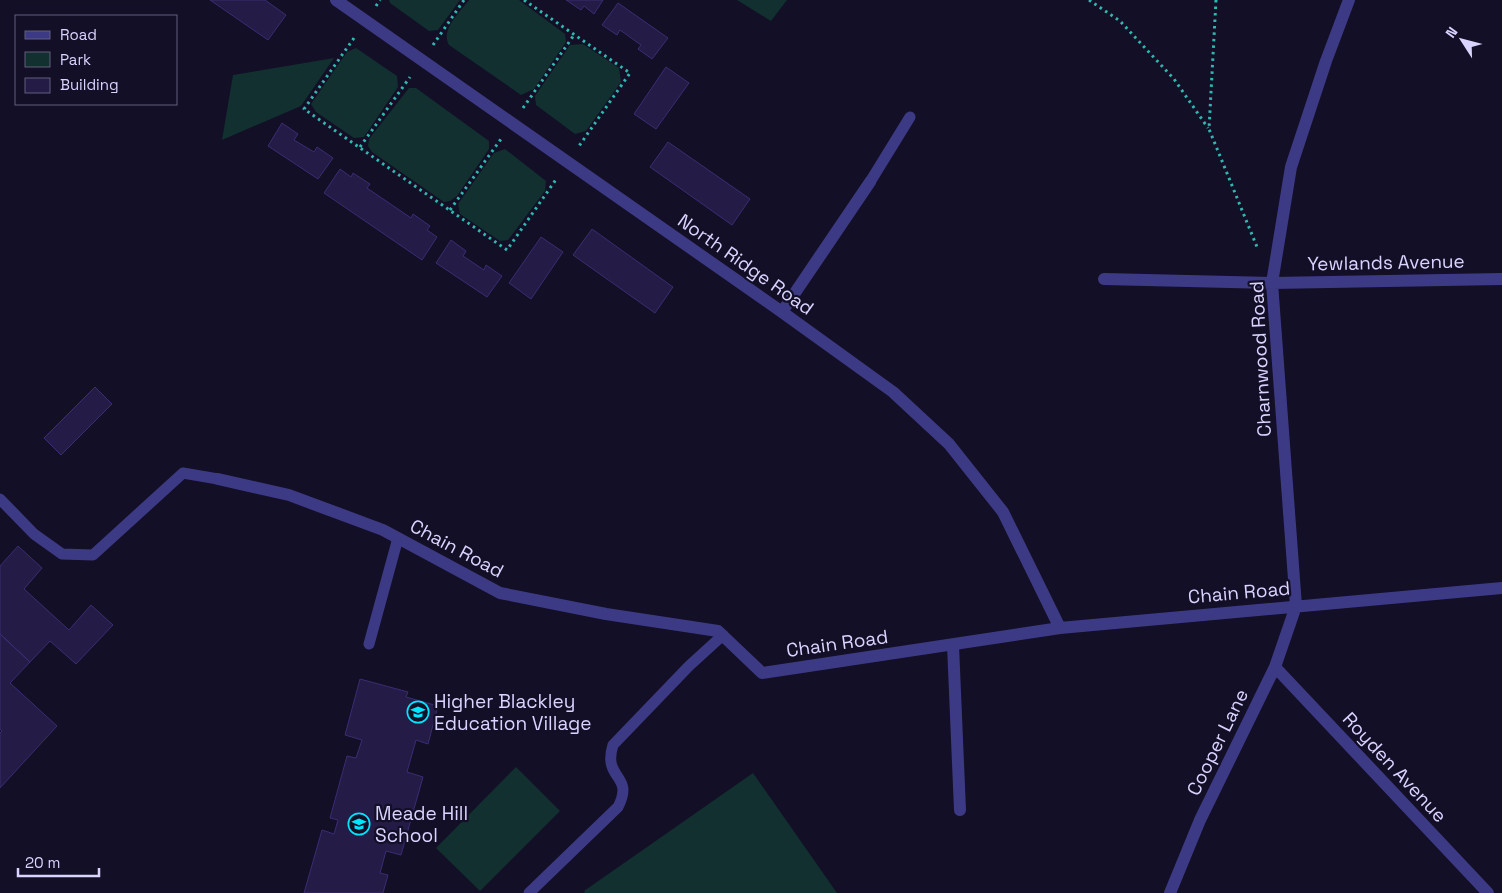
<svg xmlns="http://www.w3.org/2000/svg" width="1502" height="893" font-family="'Space Grotesk',sans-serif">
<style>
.green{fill:#12302f}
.building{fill:#241b47;stroke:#3b2d73}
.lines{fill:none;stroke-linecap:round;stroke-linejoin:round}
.path{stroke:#2fb8b0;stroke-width:3;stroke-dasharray:2.5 4;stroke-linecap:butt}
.service{stroke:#3d3a85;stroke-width:11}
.minor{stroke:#3d3a85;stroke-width:12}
.labels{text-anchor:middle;stroke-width:4.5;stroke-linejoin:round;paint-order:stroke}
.street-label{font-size:19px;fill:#d9d4ff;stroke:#130f26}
.poi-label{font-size:19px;fill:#d9d4ff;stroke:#130f26;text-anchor:start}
</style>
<rect width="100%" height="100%" fill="#130f26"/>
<path class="green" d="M389,0H460L438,30L429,31L390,3Z
M469,0H519L565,34L566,42L534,89L521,95L449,45C440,30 460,12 469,0Z
M737,0H787L771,21Z
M583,44L619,68L621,82L586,131L575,134L536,105L535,96L570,45Z
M356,48L397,76L398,87L364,137L354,138L316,112L311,104L347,52Z
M334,58L301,106L222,140L233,75Z
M409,88H416L489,141V149L457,196L450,201L444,202L372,152L368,146L369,139Z
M505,149L546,181L545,191L508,240L500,241L460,214L458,204L494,153Z
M516,767L560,811L480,891L436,848Z
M753,773L837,893H585L584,891Z"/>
<path class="building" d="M210,0H265L286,15L268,40Z
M566,0H603L594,14L584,6L581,10Z
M618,3L668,38L652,59L638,49L641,45L620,30L617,35L602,25Z
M666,67L689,83L656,129L634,114Z
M282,123L298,134L294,140L314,152L317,147L333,158L318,179L268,146Z
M668,142L750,199L732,225L650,167Z
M340,169L351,177L353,173L370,184L367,188L411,218L413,214L430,226L427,230L437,237L422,260L324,193Z
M592,229L673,287L655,313L573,255Z
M541,237L563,252L531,299L509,283Z
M451,240L466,251L463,256L484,270L486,265L502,276L487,297L436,263Z
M95,387L112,404L61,455L44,438Z
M18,546L42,568L24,589L69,630L91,605L113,625L76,664L50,641L30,662L0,634V566Z
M0,634L30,662L10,683L57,726L0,788V733L2,731L0,729Z
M360,679L408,692L406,697L438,706L428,744L416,740L407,772L423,777L401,855L386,851L380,873L388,875L383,893H304L322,830L334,834L338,820L330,818L347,756L356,758L362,740L345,735Z"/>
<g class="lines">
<path class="path" d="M524,0L630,73L579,146
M1089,0L1120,21L1174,79L1208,128
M1216,0L1209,129L1257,247
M376,6L380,0
M354,38L304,109L507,250L557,178
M433,45L464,0
M523,108L574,35
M360,147L410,77
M450,210L501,139"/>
<path class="service" d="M870,182L910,117
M0,499L34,534L62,554L93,555L183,473L218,479
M369,644L398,538
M529,893L618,807C635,774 602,780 613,745L689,666L723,635"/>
<path class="minor" d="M336,0L782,312L893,392L949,444L1003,512L1060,628
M1104,279L1272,283L1502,279
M782,312L870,182
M218,479L289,495L383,530L500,593L606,614L718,631L762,673L1060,628L1502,588
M953,645L960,810
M1275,667L1488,893
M1170,893L1200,820L1275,667L1296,606L1272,283L1291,167L1326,61L1349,0"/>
</g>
<defs>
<g id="school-ring" transform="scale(1.125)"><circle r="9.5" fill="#130f26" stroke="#00e5ff" stroke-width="1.5"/><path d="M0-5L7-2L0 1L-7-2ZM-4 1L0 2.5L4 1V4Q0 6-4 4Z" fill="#00e5ff"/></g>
</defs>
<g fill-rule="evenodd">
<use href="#school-ring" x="418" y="712"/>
<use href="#school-ring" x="359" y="824"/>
</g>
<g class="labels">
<g class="street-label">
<text transform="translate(1386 262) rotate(-1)" y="7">Yewlands Avenue</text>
<text transform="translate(746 264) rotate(35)" y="7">North Ridge Road</text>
<text transform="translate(1260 359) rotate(-93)" y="7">Charnwood Road</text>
<text transform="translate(457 548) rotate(28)" y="7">Chain Road</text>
<text transform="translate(1239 592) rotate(-5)" y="7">Chain Road</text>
<text transform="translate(837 643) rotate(-8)" y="7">Chain Road</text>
<text transform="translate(1217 742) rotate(-64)" y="7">Cooper Lane</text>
<text transform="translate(1395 767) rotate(47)" y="7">Royden Avenue</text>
</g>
<g class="poi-label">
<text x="434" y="708">Higher Blackley<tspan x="434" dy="22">Education Village</tspan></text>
<text x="375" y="820">Meade Hill<tspan x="375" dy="22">School</tspan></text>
</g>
</g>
<rect x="15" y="15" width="162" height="90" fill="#130f26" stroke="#625e7d"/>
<rect x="25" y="31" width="25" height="8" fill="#3d3a85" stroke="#625e7d"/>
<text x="60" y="40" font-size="15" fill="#d9d4ff">Road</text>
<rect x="25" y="52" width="25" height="15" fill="#12302f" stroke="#625e7d"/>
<text x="60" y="65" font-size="15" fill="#d9d4ff">Park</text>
<rect x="25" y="78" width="25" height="15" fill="#241b47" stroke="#625e7d"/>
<text x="60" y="90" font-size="15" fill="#d9d4ff">Building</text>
<g transform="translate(1462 40) rotate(306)" stroke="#130f26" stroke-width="4" paint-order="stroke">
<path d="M0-4L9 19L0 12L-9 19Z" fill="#d9d4ff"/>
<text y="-8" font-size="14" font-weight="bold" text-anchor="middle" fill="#d9d4ff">N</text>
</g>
<path d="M18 868v8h81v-8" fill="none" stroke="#d9d4ff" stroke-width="2.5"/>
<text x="25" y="868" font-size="15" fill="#d9d4ff" stroke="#130f26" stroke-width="4" paint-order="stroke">20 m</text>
</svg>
